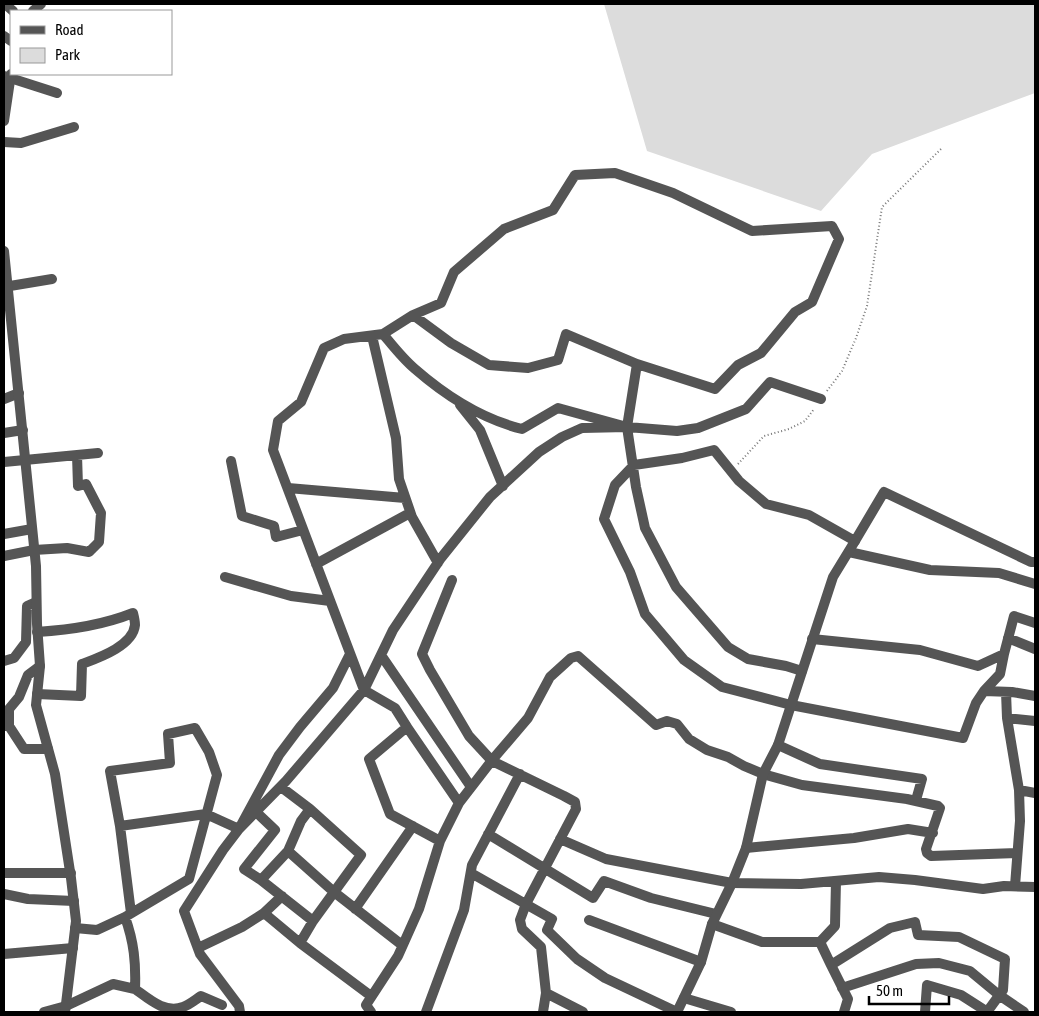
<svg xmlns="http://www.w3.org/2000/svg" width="1039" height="1016" font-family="'Asap Condensed',sans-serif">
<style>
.green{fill:#dcdcdc}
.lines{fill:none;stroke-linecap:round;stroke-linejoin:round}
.path{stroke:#777;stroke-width:2;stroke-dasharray:1 2.5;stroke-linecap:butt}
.minor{stroke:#555;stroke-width:10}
.tertiary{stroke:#555;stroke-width:10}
</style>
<rect width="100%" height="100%" fill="#fff"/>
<path class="green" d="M604,4H1035V93L872,154L821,211L647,151Z"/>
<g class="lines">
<path class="path" d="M827,391L842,371L856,338L867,306L882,207L941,149
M738,464L764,436L789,429L805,421L814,409"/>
<path class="minor" d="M5,4L13,11
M4,36L11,41
M4,76L57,93
M4,142L21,143L74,127
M4,287L52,279
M413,315L451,343L489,365L528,368L558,360L566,334L637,364
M383,334C393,346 403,359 415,369C446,396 482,419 522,429L558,408L627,427L677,431L698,428L746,409L770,382L821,399
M372,336L396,438L399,479L412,517L438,563
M4,399L19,393
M460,405L480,430L503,486
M627,427L636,487L645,528L676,587L728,647L748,659L786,666L802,671
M4,433L23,430
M231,461L242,516L274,526L276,537L303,530
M4,462L98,453
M288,488L405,498
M4,534L32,529
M849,552L930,570L999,573L1035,584
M4,556L34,550L67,548L89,552L99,542L101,513L86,484L78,486L77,455
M1035,562H1031L884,492L855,541L809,515L766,504L739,481L714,450L682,458L634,465L615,485L604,519L630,572L645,614L684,660L722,687L791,705L963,738L976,703L984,691L1012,692L1035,696
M316,564L410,513
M225,577L291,596L330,601
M452,580L422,654L430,670L469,736L492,761L564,796L575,802L576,809L526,904L520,920L522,929L541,947L546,993L543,1012
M1008,638L1035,649
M812,639L920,650L978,666L1004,654L1014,616L1035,623
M381,655L471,787
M4,661L14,658L26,642L27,606L36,602
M984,691L1000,674L1004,654
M1006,692L1007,718L1019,790
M37,694L81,696L82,664C98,658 133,646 135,625C135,622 134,617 133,613C103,625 70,630 37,632
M1007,718L1035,721
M4,726H9L24,749H48
M9,726V709L19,697L28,675L40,666
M407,727L459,803
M778,745L820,764L922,779L916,800
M281,787L310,809L301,821L288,851L261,880L313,921L300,943L371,996
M310,809L361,855L313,921
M256,812L275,830L244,869L261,880
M488,834L593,898L604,881L651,898L716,914
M560,839L606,859L732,883L801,884L879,877L915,880L983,889L1004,886L1035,887
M746,848L854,838L908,829L933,833
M288,851L334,892L402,945
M4,873H71
M471,873L552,919L547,930L577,959L605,978L677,1012
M1015,886L1020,821L1019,790L1035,793
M4,894L28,899L74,901
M282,896L264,913L300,943
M355,909L413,826
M131,913L120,826L206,814L239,829L279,755L300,727L333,688L350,654
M589,920L701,962
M712,924L762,942H820L835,926L836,881
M75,928L97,930L125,917
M820,942L831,965L890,928L915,922L918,935L959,937L1005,959L1003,990L987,1012
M198,948L242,927L264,913
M4,954L73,948
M831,965L848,999L844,1012
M842,988L916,964L939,963L970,971L999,995L1024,1012
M135,989C149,999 165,1014 183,1007C189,1005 195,1000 201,996L222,1005
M546,993L583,1012
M684,998L731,1012
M44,1012L66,1006L113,984L135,989C136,963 134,942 125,917L189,879L217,775L209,752L195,728L168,734L170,763L110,771L120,826
M240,1012L239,1006L200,954L184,911L223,850L239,829L286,781L364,690L393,630L441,558L490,497L539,452L562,437L582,428L627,427L637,364L715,389L738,365L761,353L795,312L812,302L839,239L832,226L752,231L673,193L615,173L575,175L553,210L504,229L454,272L441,303L413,315L383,334L344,339L324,348L301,402L278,421L273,450L364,690L395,708L407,727L369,759L390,814L440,841
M371,1012L366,1005L398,956L419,909L440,841L459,803L493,759L528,718L550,677L571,658L578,656L656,725L667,721L677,724L689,739L707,750L728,757L744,766L763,774L802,785L907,799L938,806L940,808L939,811L926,849L927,853L931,856L1017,853
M426,1012L464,910L472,865L520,774
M925,1012L927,985L961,995L986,1011"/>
<path class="tertiary" d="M33,11L41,4
M4,121L11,74
M4,251L36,566L37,624L40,666L36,705L55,774L71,878L76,921L65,1012
M677,1012L701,962L712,924L732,883L746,848L763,774L778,745L833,577L855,541"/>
</g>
<rect width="1039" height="1016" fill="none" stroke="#000000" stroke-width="10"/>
<rect x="10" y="10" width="162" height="65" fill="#ffffff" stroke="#999999"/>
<rect x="20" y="26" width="25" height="8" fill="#555555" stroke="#999999"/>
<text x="55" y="35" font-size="15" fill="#000000">Road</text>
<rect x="20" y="48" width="25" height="15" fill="#dcdcdc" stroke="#999999"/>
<text x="55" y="60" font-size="15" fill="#000000">Park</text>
<path d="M869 996v8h80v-8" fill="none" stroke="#000000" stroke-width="2.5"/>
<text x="876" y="996" font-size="15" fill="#000000" stroke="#ffffff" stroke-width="4" paint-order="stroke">50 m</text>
</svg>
